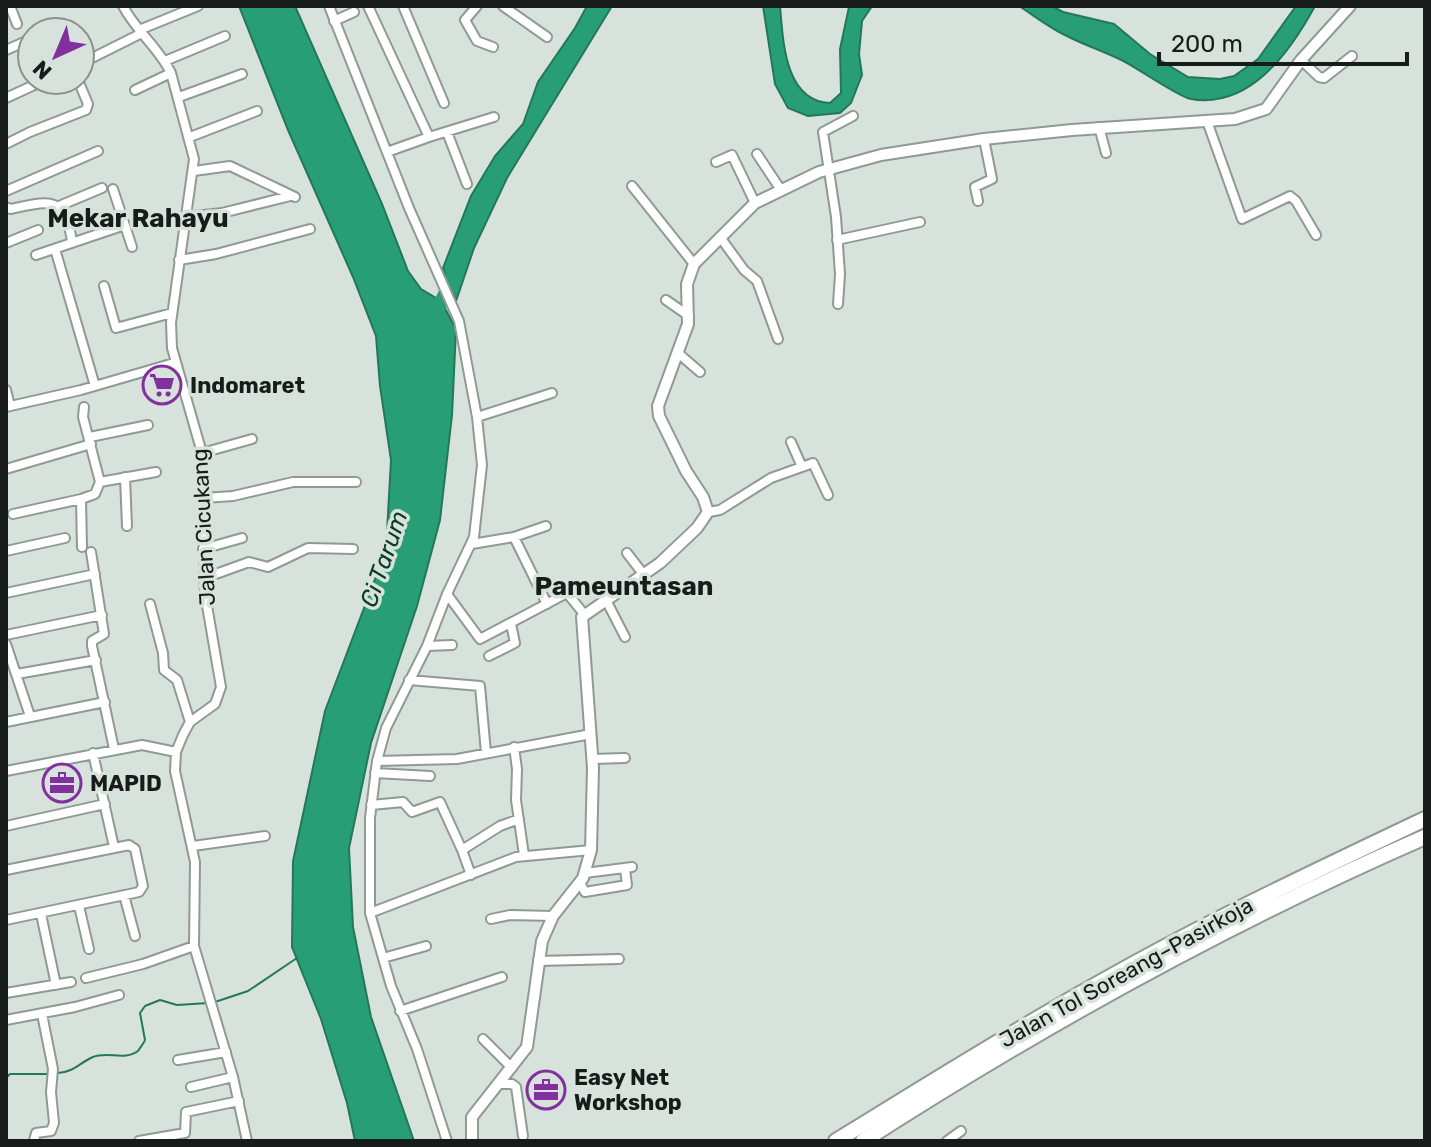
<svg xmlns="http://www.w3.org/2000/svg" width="1431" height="1147" font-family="Rubik,sans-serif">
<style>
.water{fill:#289e77;stroke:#23775b;stroke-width:2}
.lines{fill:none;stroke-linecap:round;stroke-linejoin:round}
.stream{stroke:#23775b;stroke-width:2}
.river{stroke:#289e77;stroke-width:14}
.minor-casing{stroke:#8f9a95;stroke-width:12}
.tertiary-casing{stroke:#8f9a95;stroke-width:14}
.motorway-casing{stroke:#8f9a95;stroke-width:18}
.minor{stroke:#fff;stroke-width:8}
.tertiary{stroke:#fff;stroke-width:10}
.motorway{stroke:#fff;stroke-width:14}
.labels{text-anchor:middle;stroke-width:7;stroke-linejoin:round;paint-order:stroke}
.poi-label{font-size:22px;font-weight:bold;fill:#171b19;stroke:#d7e2dd;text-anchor:start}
.street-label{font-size:22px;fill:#171b19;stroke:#d7e2dd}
.water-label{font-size:24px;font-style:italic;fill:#093b2b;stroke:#d7e2dd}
.quarter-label{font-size:26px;font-weight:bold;fill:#171b19;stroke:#d7e2dd}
</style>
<rect width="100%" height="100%" fill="#d7e2dd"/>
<path class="water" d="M239,6H295L382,204L408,271L421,289L441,301L456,329L452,415L440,520L417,606L371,743L349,848L353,927L371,1017L414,1141H355L347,1103L321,1019L292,947L293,861L325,711L386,550L391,460L380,386L376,336L353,277L288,130Z
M587,6H612L507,178L474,248L456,301L443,268L471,196L495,156L523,124L538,82L575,28Z
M763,6H780C783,39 784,101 830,103L841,93L840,49L849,7L872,6L862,21L859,54L862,75L851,103L840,113L808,116L788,108L775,84Z
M1019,6H1052L1063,12L1114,24L1150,54L1188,77L1220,79L1234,76L1258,59L1296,6H1315C1290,52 1250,109 1191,99C1181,98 1140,70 1127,63C1109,53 1089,47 1071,38C1052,30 1036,17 1019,6Z"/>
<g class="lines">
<path class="stream" d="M215,1002L248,991L297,958
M58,1073C74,1072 79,1063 93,1057C107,1051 125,1061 138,1051C138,1051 145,1041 145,1040L140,1013L145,1006L160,1000L177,1005L208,1003
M6,1078L10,1074H47"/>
<path class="river" d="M434,318L457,268"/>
<g class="minor-casing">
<path id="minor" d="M10,6L17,24
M123,6C136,31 159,48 171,73L194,159L171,323L172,348L202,453L205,594L221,687L215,704L190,722L183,735L176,752L175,771L195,862L194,946L233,1077L247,1141
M329,6L409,208L459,321L477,417L482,465L474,537L447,594L427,646L386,728L377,761L370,818V913L391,986L417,1049L447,1141
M368,6L429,137L494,117
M403,6L444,103
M477,6L465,20L477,41L493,47
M503,6L547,37
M334,21L354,12
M139,30L198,6
M6,50L29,40
M1301,60L1319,77L1324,78L1352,56
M165,61L225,36
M80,64L142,33
M135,90L171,73
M179,97L242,74
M6,98L45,80
M1207,121L1242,219L1290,196L1296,201L1316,235
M1099,127L1106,153
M447,132L467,184
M190,137L257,111
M6,144L30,132L86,110L88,104L78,80
M387,152L429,137
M757,154L781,190
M716,162L732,155L755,203
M194,171L230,166L295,197
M632,186L694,264
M113,189L132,247
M6,191L98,151
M978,201L975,187L992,179L984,139
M59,206L102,188
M6,207L10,209C49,201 64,194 72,241
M185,217L222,213L290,196
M720,237L744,270L757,281L778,339
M837,240L920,222
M6,243L38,230
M55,249L95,386
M36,255L125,225
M179,260L216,254L310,229
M104,286L116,328L172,313
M666,300L689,316
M838,304L840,274L836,217L823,132L853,116
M678,353L700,372
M6,390L10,406
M6,407L81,390L174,363
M477,417L552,393
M90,437L148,425
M791,442L802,467
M202,453L252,439
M6,469L91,444
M125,477L127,526
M100,482L156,472
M204,498L233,496L293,482H356
M708,512L720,510L771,478L813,463L828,495
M13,514L81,499
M514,537L547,604
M472,544L514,537L546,526
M82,547L81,499L95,494L100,482L83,417L84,407
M203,549L242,538
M6,551L65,538
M91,552L104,634L92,641V646L114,749
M627,553L644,575
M206,562L213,575L249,562L268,567L308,548L353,549
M6,593L95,574
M447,594L480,639L567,593L584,614
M606,600L625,637
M150,604L163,653L164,670L177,680L190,722
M6,635L102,615
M6,644L30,716
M427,646L452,645
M489,656L515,643L511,624
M17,674L96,660
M409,680L480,686L486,753
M6,722L105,702
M514,747L517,769L516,800L524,855
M93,753L114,847
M592,759L625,758
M377,761L457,759L591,734
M6,771L142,745L176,752
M375,773L430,776
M371,805L403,802L412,812L440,802L462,850
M6,826L105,804
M193,846L265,836
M6,870L129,845L135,849L143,886L139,892L6,920
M585,873L632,867
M471,875L462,850L500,826L519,819
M580,883L585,892L627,885L625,869
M124,895L135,936
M79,906L89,949
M370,913L516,857L591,850
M41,914L56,985
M491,919L510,915L553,916
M383,958L426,946
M538,961L619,959
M86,978L143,964L194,946
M6,993L71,982
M400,1011L502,977
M6,1020L75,1007L119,995
M483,1039L512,1068
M178,1060L226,1052
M500,1084H512L516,1087L523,1136
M191,1087L233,1077
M34,1141L36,1133L51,1131L54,1123L51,1092L53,1069L42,1014
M139,1141L185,1133L186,1112L239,1101
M947,1141L961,1131"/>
</g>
<g class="tertiary-casing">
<path id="tertiary" d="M472,1141V1117L527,1047L542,941L553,916L583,878L591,850L593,768L582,617L660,563L697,528L708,512L703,497L686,471L659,416L658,406L688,324L687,284L694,264L755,203L819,172L881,155L984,139L1072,130L1235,119L1266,109L1301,60L1350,6"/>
</g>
<g class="motorway-casing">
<path id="motorway" d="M836,1141C933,1081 1030,1021 1130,966C1226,913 1326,866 1425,819
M863,1141C1042,1026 1230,922 1425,837"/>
</g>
<use href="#minor" class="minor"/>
<use href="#tertiary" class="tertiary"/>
<use href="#motorway" class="motorway"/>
</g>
<defs>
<g id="supermarket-ring" transform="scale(2)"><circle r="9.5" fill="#d7e2dd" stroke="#83309f" stroke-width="1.5"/><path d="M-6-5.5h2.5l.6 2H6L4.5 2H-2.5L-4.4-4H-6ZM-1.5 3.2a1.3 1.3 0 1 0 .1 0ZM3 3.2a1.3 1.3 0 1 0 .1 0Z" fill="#83309f"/></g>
<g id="office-ring" transform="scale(2)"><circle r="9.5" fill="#d7e2dd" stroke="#83309f" stroke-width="1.5"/><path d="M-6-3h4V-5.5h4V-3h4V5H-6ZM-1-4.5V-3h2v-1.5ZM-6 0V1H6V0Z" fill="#83309f"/></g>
</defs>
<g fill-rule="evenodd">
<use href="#supermarket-ring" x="162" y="385"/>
<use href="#office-ring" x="62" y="783"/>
<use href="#office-ring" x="546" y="1090"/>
</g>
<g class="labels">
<g class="poi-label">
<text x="190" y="393">Indomaret</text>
<text x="90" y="791">MAPID</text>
<text x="574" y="1085">Easy Net<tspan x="574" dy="25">Workshop</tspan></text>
</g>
<g class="street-label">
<text transform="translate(203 527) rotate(-93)" y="8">Jalan Cicukang</text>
<text transform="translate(1126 972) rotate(-29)" y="8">Jalan Tol Soreang–Pasirkoja</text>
</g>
<g class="water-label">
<text transform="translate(384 559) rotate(-71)" y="8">Ci Tarum</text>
</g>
<g class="quarter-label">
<text x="138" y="227">Mekar Rahayu</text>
<text x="624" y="595">Pameuntasan</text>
</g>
</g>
<rect width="1431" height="1147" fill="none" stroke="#171b19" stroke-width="16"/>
<g transform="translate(56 56) rotate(224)"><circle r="38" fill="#d7e2dd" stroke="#8a928f" stroke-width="2"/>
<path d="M0-6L14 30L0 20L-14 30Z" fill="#83309f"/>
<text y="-12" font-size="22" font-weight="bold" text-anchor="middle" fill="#171b19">N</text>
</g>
<path d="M1159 52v12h248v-12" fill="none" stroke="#171b19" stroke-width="4"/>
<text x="1171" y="52" font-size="24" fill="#171b19" stroke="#d7e2dd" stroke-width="6" paint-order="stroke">200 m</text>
</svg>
